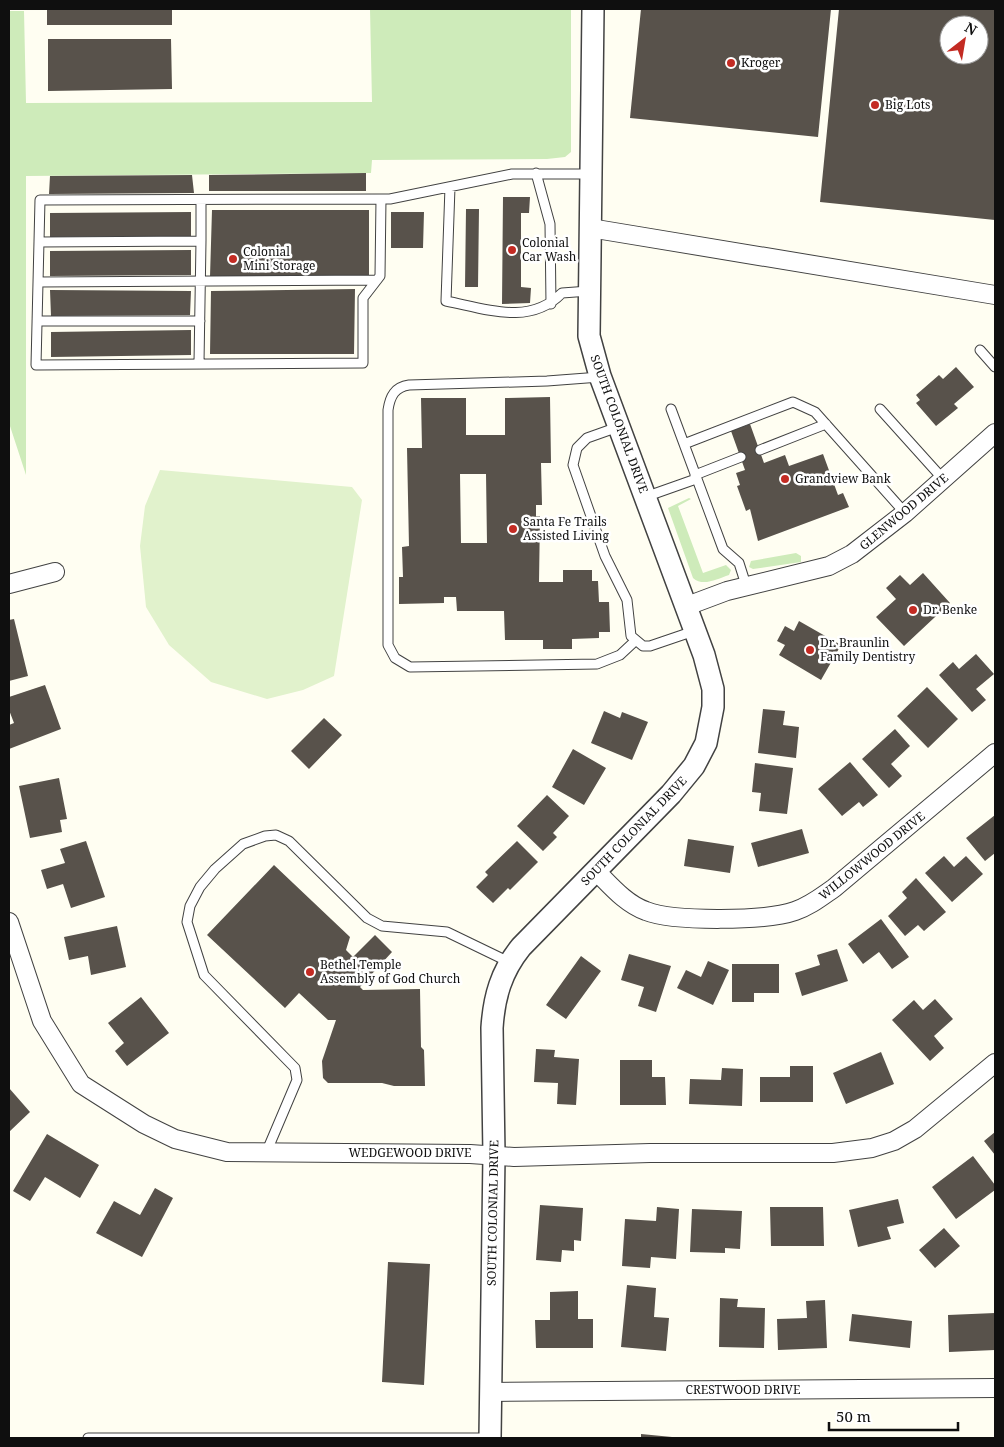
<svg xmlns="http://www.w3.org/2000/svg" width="1004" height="1447" font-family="'Noto Serif',serif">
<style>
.green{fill:#ceebba}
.pitch{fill:#e1f2cc}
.building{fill:#58524b;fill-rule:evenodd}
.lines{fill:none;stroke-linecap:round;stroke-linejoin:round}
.service-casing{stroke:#424242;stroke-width:11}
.minor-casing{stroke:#424242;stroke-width:20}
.tertiary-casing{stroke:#424242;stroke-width:24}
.service{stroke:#fff;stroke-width:9}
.minor{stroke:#fff;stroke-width:18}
.tertiary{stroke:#fff;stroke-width:21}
.poi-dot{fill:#c32b23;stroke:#fff;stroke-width:2}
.labels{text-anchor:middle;stroke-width:5;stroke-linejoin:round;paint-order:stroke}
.poi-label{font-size:12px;fill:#0f0f0f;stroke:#fff;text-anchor:start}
.street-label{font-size:12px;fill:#0f0f0f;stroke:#fff}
</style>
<rect width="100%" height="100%" fill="#fffef2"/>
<path class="green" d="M370,9H571V152L565,157L547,159L372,160L371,173L26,176V475L9,423V11H24L26,103L372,102Z
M689,498L691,499L678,506L703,573L726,565L731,570L729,575C717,579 703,587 693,578L668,508Z
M796,553L801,556V562L753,569L749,567L751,561Z"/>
<path class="pitch" d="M160,470L352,487L362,500L334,676L303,690L267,699L211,682L169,645L146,607L140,546L145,506Z"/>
<path class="building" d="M47,9H172V25H47Z
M641,9H831L818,137L630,118Z
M839,9H995V220L820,202ZM949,25H979V55H949Z
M48,39H171L172,89L48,91Z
M366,173V191H209V175Z
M192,175L194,193L49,194L50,176Z
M503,197H530L529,213H521V287L531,288L530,303L502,304Z
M466,209H479L478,287H465Z
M212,210H369V275L210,277Z
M191,212V236L50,237V213Z
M391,212H424L423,248H391Z
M191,250V275L50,276V251Z
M355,289L354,354H210L211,291Z
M50,290L191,291L190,315L51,316Z
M191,330V355L51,357V332Z
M956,367L974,387L954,404L958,408L936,426L916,403L920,400L916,395L939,375L943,379Z
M550,397L551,463H541L542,505H536V516H540L539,582H563V570H592V581H598L599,602H609L610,632H599V638L572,639V649H543V640H505L504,611H457L456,597H444V603L399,604V577H403L402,547L409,546L407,448H422L421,398H466V435H505V398ZM460,474H486L487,543H461Z
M750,424L764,463L785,455L789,466L823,454L838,495L843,493L849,507L758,541L750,509L746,511L737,486L740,485L736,473L745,470L731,431Z
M923,573L950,603L904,646L876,617L896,599L886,588L900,575L910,585Z
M14,619L28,676L9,681V620Z
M799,621L841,645L821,680L779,655L785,645L777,641L785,626L794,631Z
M976,654L994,674L976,689L986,700L972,712L939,675L953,662L959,669Z
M45,685L61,729L9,749V725L14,723L9,710V697Z
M927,687L958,719L928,748L897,716Z
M763,709L785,711L783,725L799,727L796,758L758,753Z
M604,711L620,718L622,712L648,722L632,760L591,743Z
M324,718L342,735L309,769L291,751Z
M895,729L910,746L891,764L902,776L889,788L862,759Z
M573,749L606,768L584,805L552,787Z
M850,762L878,795L863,807L859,802L842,816L818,789Z
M755,763L793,768L787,814L759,811L761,793L752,792Z
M59,778L67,819L60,820L62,832L30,838L19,786Z
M547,795L569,816L553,833L557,837L543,851L517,826Z
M995,815V853L985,861L966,838Z
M802,829L809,853L758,867L751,843Z
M688,839L734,846L730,873L684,866Z
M86,841L105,897L71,908L63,884L47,889L41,870L65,863L60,849Z
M517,841L538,862L510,890L508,888L493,903L476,887L488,875L485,872Z
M944,856L954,867L966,856L983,874L952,902L925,873Z
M274,865L350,937L346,950L353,957L375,935L392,952L360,987L363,990L420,989L421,1047L424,1050L425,1086H394L382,1083H328L323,1078L322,1061L336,1020H328L299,993L285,1008L207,935Z
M916,878L946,912L924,931L918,925L905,936L888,916L907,898L902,892Z
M881,919L909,957L892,969L879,952L863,964L848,944Z
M117,926L126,967L91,975L88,956L69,960L64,937Z
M837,949L848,981L802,996L795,973L820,965L817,955Z
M629,954L671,966L656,1012L638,1006L644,987L621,980Z
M581,956L601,971L566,1019L546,1005Z
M708,961L729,970L713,1005L677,988L686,970L701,977Z
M732,964H779V993H754V1002H732Z
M141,997L169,1033L127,1066L115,1051L124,1043L108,1023Z
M935,999L953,1019L934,1036L944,1048L930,1061L892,1020L914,1000L923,1010Z
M536,1049L555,1050L554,1057L579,1059L576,1105L557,1104L558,1083L534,1082Z
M881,1052L894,1084L846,1104L833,1073Z
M620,1060H652V1077H665L666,1105H620Z
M790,1066H813V1102H760V1077H790Z
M722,1068L743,1069L742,1106L689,1104L690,1079L721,1080Z
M9,1088L30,1112L9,1132Z
M995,1132V1155L984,1141Z
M47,1134L99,1165L80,1198L45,1177L30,1201L13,1191Z
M973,1156L995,1185V1190L956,1219L932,1187Z
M155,1188L173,1198L142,1257L96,1233L114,1201L140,1215Z
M898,1199L904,1223L887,1227L891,1239L858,1247L849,1210Z
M540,1205L583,1208L581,1241L574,1240V1251L562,1250L561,1262L536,1260Z
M657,1207L679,1209L676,1259L651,1257L650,1268L622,1266L625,1219L656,1221Z
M770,1207H823L824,1246H771Z
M692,1209L742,1211L740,1249L725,1248V1253L690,1252Z
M944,1228L960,1246L935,1268L919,1250Z
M388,1262L430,1264L424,1385L382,1382Z
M627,1285L656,1288L654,1317L669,1318L666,1351L621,1347Z
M578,1291V1319H593V1348H536L535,1320H550V1292Z
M720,1298L738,1299L737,1307L765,1308L764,1348L719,1347Z
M825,1300L827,1348L778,1350L777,1319L807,1318L806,1301Z
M995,1313V1350L949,1352L948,1315Z
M852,1314L912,1321L910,1348L849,1341Z
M641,1434L672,1437V1438H641Z"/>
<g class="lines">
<g class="service-casing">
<path id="service" d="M536,173L550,224L551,304
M450,187L446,301C486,309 530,326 562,293L589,291
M381,199L380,276L363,298V363L36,365L40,200L381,199H390L512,174H590
M39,242L201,241V200
M38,282L377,280
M37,321H200
M980,350L995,367
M199,363L201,241
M600,377L547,381L409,385C395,387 390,396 388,410V645L395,658L410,667L597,664L620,655L635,641
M671,409L723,549L739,563L746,585
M880,409L943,479
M618,427L587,438L577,448L573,465L605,556L627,600L631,636L643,646H650L694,631
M684,444L793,402L815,412L905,513
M760,450L826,424
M695,475L741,457
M645,497L696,479
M266,1153L297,1080L295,1068L204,975L187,922L190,906L200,887L215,869L243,844L265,836L276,835L289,841L367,918L382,926L447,932L509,962
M88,1438H490"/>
</g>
<g class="minor-casing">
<path id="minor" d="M590,228L995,295
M9,584L55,572
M687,606L727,591L829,566L852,554L905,513L995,433
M596,871C611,886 626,904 646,911C674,922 767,921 795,911C810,906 821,897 834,888L995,753
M9,922L42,1021L81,1084L144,1124L175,1139L227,1152L470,1154L514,1157L650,1153H833L872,1148L894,1141L915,1129L995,1063
M491,1392L995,1388"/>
</g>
<g class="tertiary-casing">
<path id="tertiary" d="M490,1438L494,1155L492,1028C494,997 501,972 521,947L671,794L694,766L706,743L713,707V689L704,655L600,376L589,336L593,9"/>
</g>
<use href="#service" class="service"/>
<use href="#minor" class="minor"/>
<use href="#tertiary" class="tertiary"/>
</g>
<g class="poi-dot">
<circle cx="731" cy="63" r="5"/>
<circle cx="875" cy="105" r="5"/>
<circle cx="512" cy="250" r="5"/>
<circle cx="233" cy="259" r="5"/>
<circle cx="785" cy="479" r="5"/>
<circle cx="513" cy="529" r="5"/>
<circle cx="913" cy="610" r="5"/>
<circle cx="810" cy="650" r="5"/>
<circle cx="310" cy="972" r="5"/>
</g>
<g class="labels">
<g class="poi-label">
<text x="741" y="67">Kroger</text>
<text x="885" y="109">Big Lots</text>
<text x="522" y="247">Colonial<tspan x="522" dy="14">Car Wash</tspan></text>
<text x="243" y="256">Colonial<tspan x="243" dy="14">Mini Storage</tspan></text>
<text x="795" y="483">Grandview Bank</text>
<text x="523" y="526">Santa Fe Trails<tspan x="523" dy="14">Assisted Living</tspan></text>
<text x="923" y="614">Dr. Benke</text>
<text x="820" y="647">Dr. Braunlin<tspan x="820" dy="14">Family Dentistry</tspan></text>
<text x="320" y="969">Bethel Temple<tspan x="320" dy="14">Assembly of God Church</tspan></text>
</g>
<g class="street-label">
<text transform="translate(619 424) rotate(70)" y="4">SOUTH COLONIAL DRIVE</text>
<text transform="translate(904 512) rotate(-40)" y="4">GLENWOOD DRIVE</text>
<text transform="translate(634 831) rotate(-46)" y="4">SOUTH COLONIAL DRIVE</text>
<text transform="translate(872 856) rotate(-39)" y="4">WILLOWWOOD DRIVE</text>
<text x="410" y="1157">WEDGEWOOD DRIVE</text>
<text transform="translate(493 1213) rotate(-89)" y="4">SOUTH COLONIAL DRIVE</text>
<text x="743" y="1394">CRESTWOOD DRIVE</text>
</g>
</g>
<rect width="1004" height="1447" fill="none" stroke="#0f0f0f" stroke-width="20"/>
<g transform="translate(964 40) rotate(31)"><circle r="24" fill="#ffffff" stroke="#9f9f9f"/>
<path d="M0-4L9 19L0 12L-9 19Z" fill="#c32b23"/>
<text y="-8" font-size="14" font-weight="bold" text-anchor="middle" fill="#0f0f0f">N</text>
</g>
<path d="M829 1422v8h129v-8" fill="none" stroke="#0f0f0f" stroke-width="2.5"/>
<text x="836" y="1422" font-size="15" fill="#0f0f0f" stroke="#ffffff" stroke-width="4" paint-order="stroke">50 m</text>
</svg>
